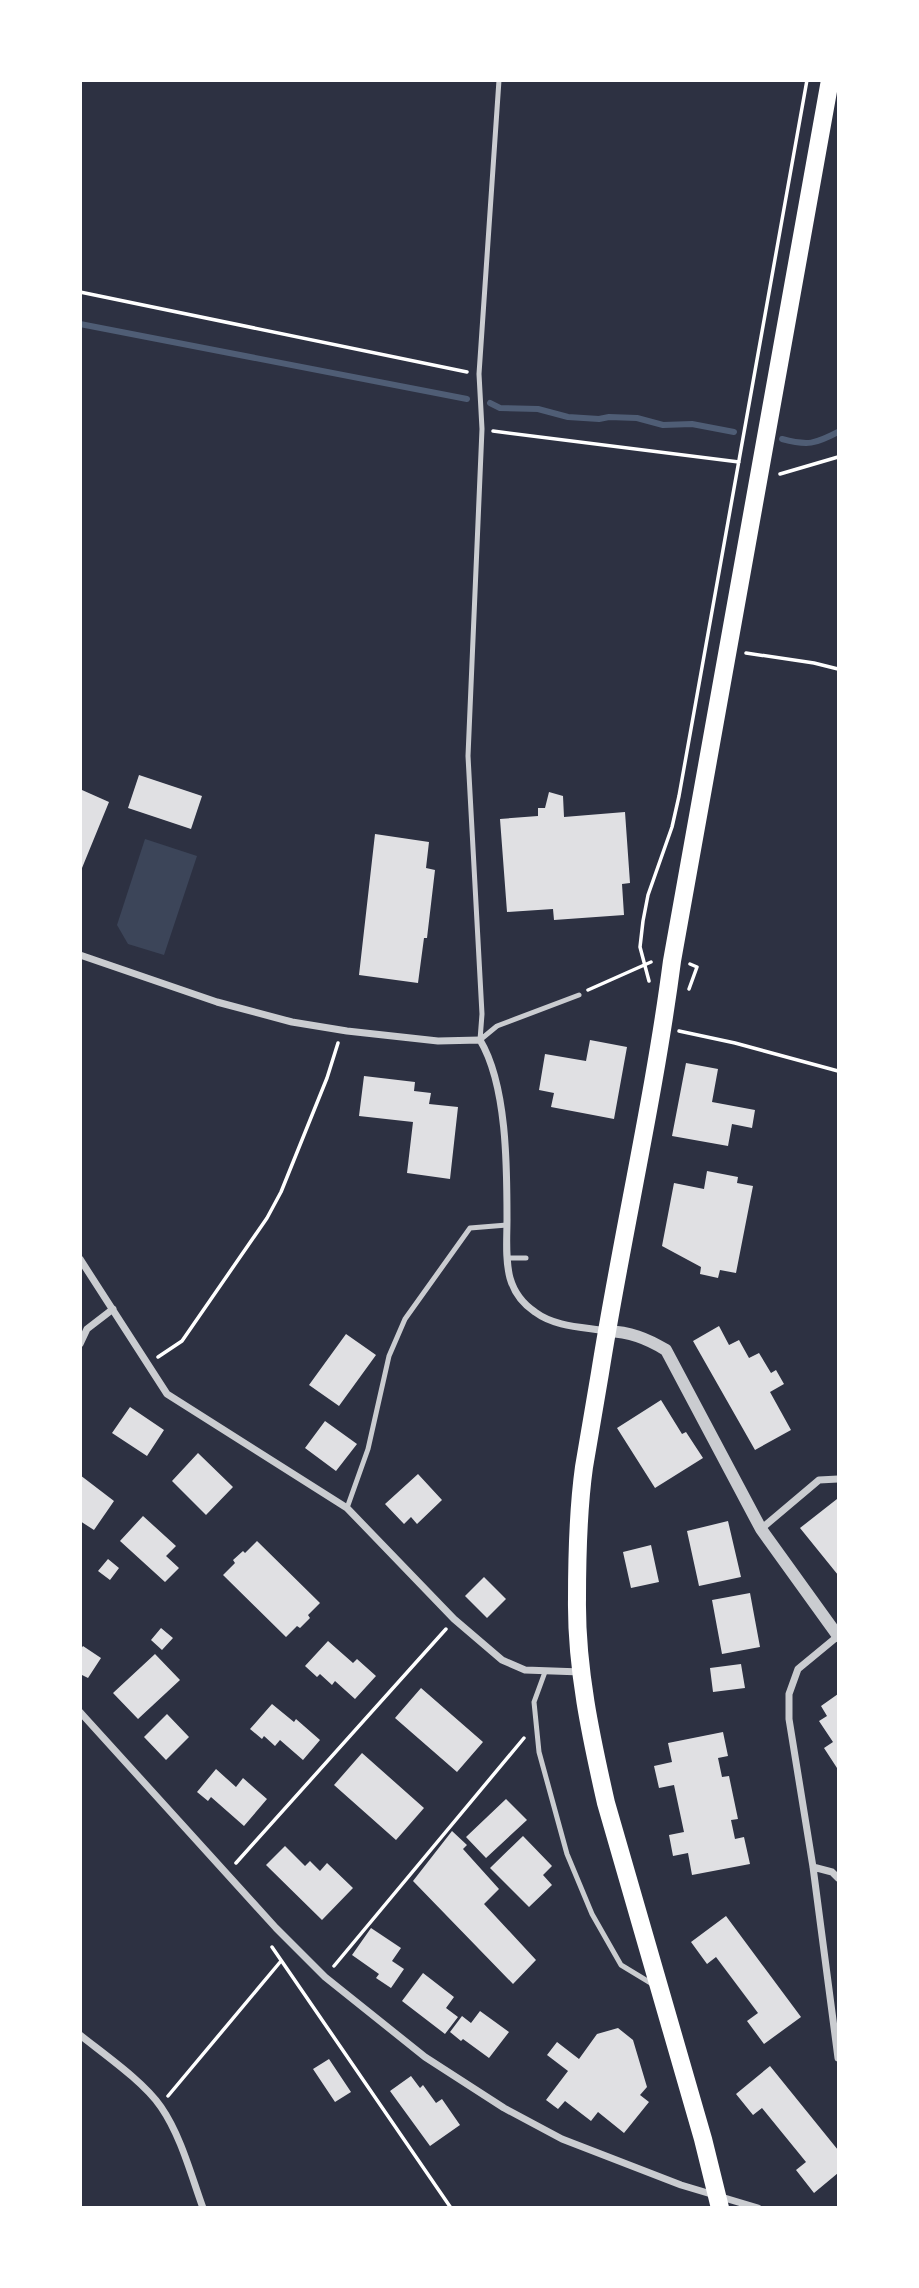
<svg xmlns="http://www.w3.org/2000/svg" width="919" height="2288" font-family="'PT Sans Narrow',sans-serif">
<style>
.green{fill:#3c4559}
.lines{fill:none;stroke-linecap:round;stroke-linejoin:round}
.stream{stroke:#4f5d75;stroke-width:6}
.building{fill:#e0e0e3}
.path{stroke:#fff;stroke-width:3.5}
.service{stroke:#caccd0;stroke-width:5}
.minor{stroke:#caccd0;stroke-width:7}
.tertiary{stroke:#caccd0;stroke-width:12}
.primary{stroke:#fff;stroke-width:18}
</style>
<rect width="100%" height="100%" fill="#2d3142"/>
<path class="green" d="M145,839L197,856L164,955L128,944L117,925Z"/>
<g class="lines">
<path class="stream" d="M80,324L467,399
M490,403L500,408L538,409L568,417L599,419L609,417L637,418L663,425L692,424L734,432
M782,439C808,446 815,444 838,432"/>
</g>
<path class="building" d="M139,775L202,796L191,829L128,808Z
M82,790L109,802L82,868L80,867Z
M549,792L563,796L564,817L625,812L630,883L622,884L624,915L554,920L553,909L507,912L500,819L538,816V808H545Z
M375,834L429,842L426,868L435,870L427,938H424L418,983L359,975Z
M590,1040L627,1047L614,1119L551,1107L554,1093L539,1090L545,1054L586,1061Z
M686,1063L718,1069L712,1102L755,1110L752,1128L732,1124L728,1146L672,1136Z
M364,1076L415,1082L414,1091L431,1093L429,1104L458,1107L450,1179L407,1173L413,1122L359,1116Z
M707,1171L738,1177L737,1183L753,1186L736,1273L720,1270L718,1278L700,1274L701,1267L662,1246L674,1183L704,1189Z
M719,1326L729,1345L739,1340L749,1358L759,1353L771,1373L776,1370L784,1384L770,1392L791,1430L755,1450L693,1341Z
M346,1334L376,1355L339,1406L309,1385Z
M661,1400L682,1434L686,1432L703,1458L655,1488L617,1428Z
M130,1407L164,1430L147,1456L112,1433Z
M325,1421L357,1444L336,1471L305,1448Z
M198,1453L233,1487L206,1515L172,1481Z
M418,1474L442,1500L417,1524L411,1517L404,1524L385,1504Z
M80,1475L114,1501L94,1530L80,1521Z
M837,1499L838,1501V1575L800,1528Z
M143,1516L176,1546L166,1556L179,1568L165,1582L120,1541Z
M728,1521L741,1577L699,1586L687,1531Z
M257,1541L320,1603L308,1615L310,1618L300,1628L297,1626L286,1637L223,1575L235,1563L233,1560L243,1551L245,1553Z
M651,1545L659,1582L631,1588L623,1552Z
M108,1559L119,1568L110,1580L98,1571Z
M484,1577L506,1599L487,1618L465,1596Z
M750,1593L760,1647L722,1654L712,1600Z
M161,1628L173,1638L162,1650L151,1640Z
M328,1641L353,1663L357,1659L376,1676L355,1699L335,1681L332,1685L320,1674L317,1677L305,1666Z
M83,1646L101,1658L88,1678L80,1674V1650Z
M155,1654L180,1680L138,1719L113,1693Z
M741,1664L745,1688L713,1692L710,1668Z
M421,1688L483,1742L457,1772L395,1718Z
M838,1694V1767L837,1768L824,1748L833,1742L819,1721L827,1716L821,1706Z
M272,1704L294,1722L296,1719L320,1740L303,1760L280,1740L275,1746L264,1736L262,1739L250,1729Z
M167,1714L189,1737L166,1760L144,1737Z
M723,1732L728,1756L718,1758L722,1777L729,1776L738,1819L731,1820L735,1839L744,1837L750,1864L692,1875L688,1853L673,1856L669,1835L684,1832L674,1785L659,1788L654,1766L672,1762L668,1743Z
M362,1753L424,1808L396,1840L334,1785Z
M216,1769L236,1787L243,1778L267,1799L244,1826L211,1797L208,1801L197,1792Z
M506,1799L527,1820L486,1858L466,1837Z
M452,1831L467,1845L463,1849L499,1889L484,1904L536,1960L513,1984L413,1881Z
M523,1836L552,1866L543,1875L552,1885L529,1907L490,1868Z
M285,1846L305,1866L310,1861L320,1871L327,1863L353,1888L322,1920L266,1865Z
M726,1916L801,2017L764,2044L747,2021L758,2013L716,1957L707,1964L691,1942Z
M371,1928L401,1948L392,1961L404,1969L391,1988L376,1978L379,1974L352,1955Z
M423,1973L454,1997L446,2008L458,2017L445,2034L402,2001Z
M480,2011L509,2032L489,2058L463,2039L461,2041L450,2032L462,2016L471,2023Z
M618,2028L633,2040L647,2087L640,2095L649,2102L624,2133L598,2112L591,2121L565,2101L558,2109L546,2100L568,2071L547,2055L557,2042L579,2059L597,2034Z
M329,2059L351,2092L335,2102L313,2069Z
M770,2066L838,2150V2173L814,2193L796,2170L806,2162L762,2108L753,2115L736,2094Z
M411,2076L420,2088L423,2085L436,2103L442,2099L460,2125L430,2146L390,2091Z"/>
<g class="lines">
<path class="path" d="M80,292L467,372
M493,431L739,462
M780,474L838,457
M746,653L814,663L838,669
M649,981L640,947L643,921L648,895L672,827L679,796L807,80
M689,989L697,967L690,964
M588,990L651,962
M679,1031L735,1043L838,1071
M158,1357L182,1341L267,1218L281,1192L327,1078L338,1043
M236,1863L446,1629
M272,1947L451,2208
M334,1966L524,1738
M168,2096L281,1961"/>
<path class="service" d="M499,80L479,374L482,429L468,756L482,1014L480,1040L497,1026L579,995
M507,1258H526
M347,1508L368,1449L389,1356L405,1319L470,1228L507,1225
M545,1672L534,1702L539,1752L567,1854L592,1914L621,1965L654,1985"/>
<path class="minor" d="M80,955L217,1002L292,1022L347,1031L438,1041L480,1040C507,1085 507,1167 507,1219C507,1238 505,1259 510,1278C514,1292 523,1304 535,1312C555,1327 583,1327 607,1331
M80,1259L167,1394L347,1508L454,1619L502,1660L525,1670L581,1672
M80,1344L87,1329L113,1309
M761,1529L819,1480L838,1479
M838,1636L798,1669L789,1694V1719L813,1867L838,2058
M80,1712L276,1928L325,1977L425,2057L504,2108L562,2139L681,2185L758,2208
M813,1867L832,1872L838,1878
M80,2035C105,2055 144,2082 161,2107C181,2136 191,2175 203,2208"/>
<path class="tertiary" d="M607,1331C630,1332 646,1338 666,1350L761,1529L838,1636"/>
<path class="primary" d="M720,2208L703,2139L606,1803C591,1737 576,1668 577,1599C577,1556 578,1510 584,1467C589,1436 595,1404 600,1373C622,1235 654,1099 672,961L830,80"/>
</g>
<rect width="919" height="2288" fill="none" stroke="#ffffff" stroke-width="164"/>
</svg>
